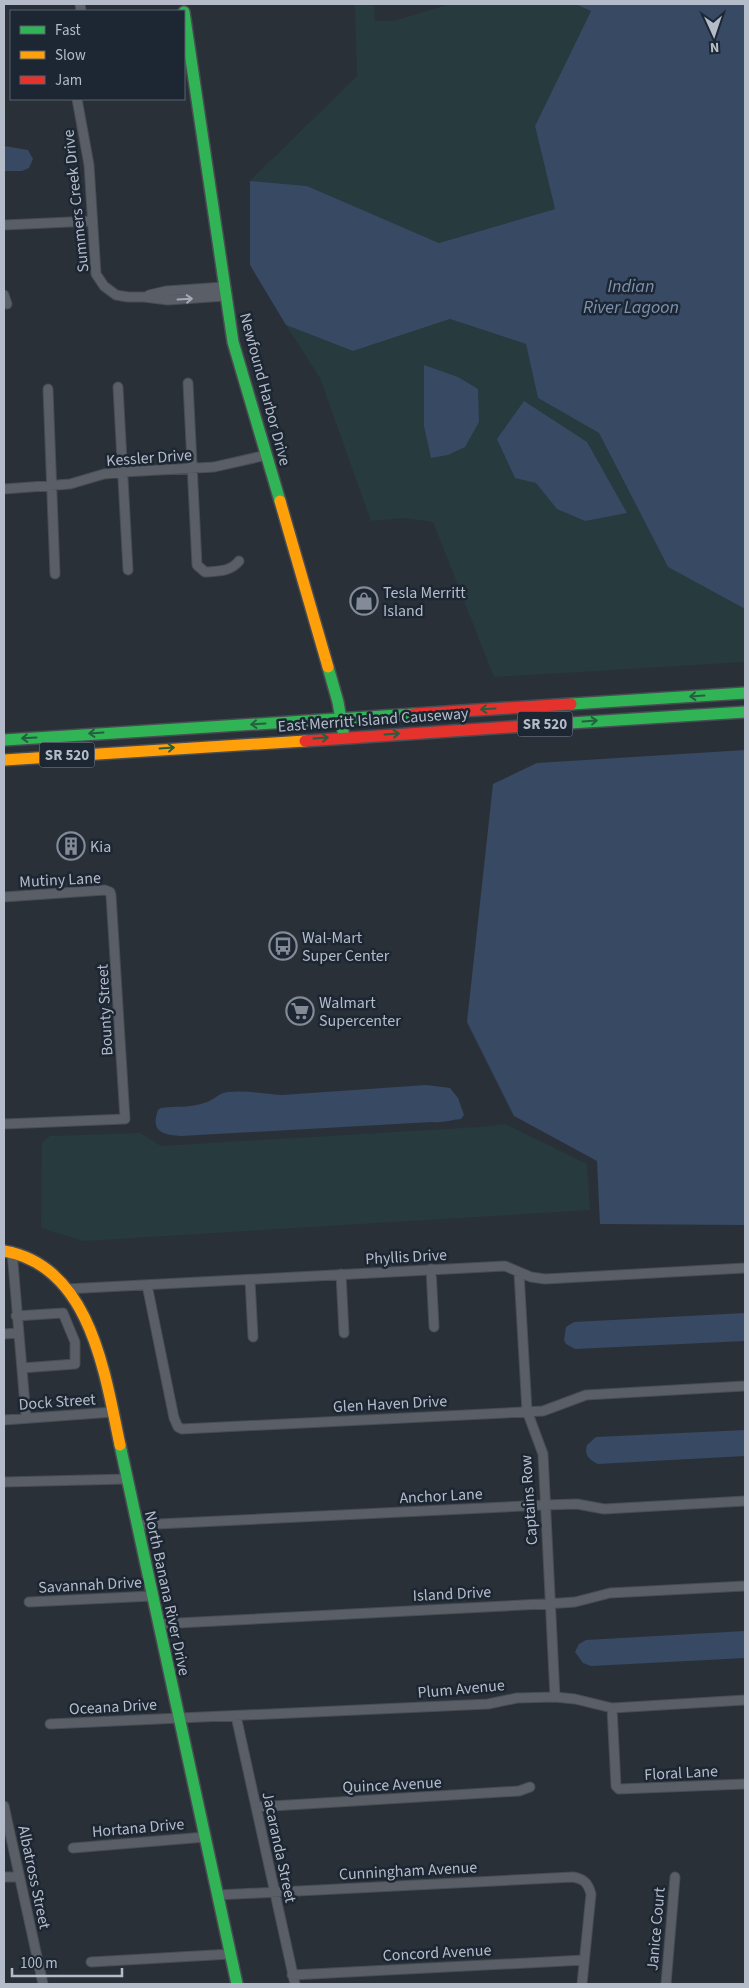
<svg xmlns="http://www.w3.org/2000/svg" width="749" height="1988" font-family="'Source Sans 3',sans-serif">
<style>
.green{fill:#273a3e}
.water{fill:#384963}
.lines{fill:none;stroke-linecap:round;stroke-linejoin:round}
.street-casing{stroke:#484c53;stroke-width:11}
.fast-casing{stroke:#484c53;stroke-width:14}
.slow-casing{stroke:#484c53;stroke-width:14}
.jam-casing{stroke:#484c53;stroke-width:14}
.street{stroke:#5a5e66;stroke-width:9}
.fast{stroke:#30b455;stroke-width:11}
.slow{stroke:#ff9f0a;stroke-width:11}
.jam{stroke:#e5322d;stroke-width:11}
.oneway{stroke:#a2a9b5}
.oneway2{stroke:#255f41}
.labels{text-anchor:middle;stroke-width:5;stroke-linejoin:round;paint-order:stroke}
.shield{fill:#1d2633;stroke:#878f9c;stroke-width:1}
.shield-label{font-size:15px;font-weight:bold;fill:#b4bcc9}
.street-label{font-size:16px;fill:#b4bcc9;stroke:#1d2633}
.poi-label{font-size:16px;fill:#b4bcc9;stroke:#1d2633;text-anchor:start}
.water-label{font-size:18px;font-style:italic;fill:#7c92b1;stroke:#1d2633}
</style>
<rect width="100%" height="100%" fill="#2a3038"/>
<path class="green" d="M355,4H374L375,21H393L451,4H575L591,11L535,126L555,209L439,243L307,186L250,181L357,76Z
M450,319L526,344L538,398L599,433L668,567L745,609V662L494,677L433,522L404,518L371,521L320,378L286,325L353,351Z
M505,1124L587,1164L590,1210L83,1241L41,1228L42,1142L50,1136L140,1133L161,1146L479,1127Z"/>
<path class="water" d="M575,4H745V609L668,567L599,433L538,398L526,344L450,319L353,351L286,325L250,265V181L307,186L439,243L555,209L535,126L591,11Z
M4,146L28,150L33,159L29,168L22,171H4Z
M424,365L458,377L478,389L479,422L465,447L448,455L431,458L424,426Z
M524,401L587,442L627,513L585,521L557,509L536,483L515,478L497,439Z
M745,750V1225L600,1224L597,1161L514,1116L467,1022L493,784L537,763Z
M426,1085L450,1088L458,1098L464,1115L461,1119C451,1120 443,1123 432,1122L181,1136C163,1135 150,1132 158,1110L161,1108C175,1106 191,1108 204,1103C213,1101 218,1093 228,1092C246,1090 264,1094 282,1095Z
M745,1313V1341L575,1349L566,1344L564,1340L566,1327L574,1322Z
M745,1430V1456L598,1464C589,1460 584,1455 587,1445L596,1437Z
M745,1631V1658L591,1666L583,1663L575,1652L579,1644L586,1640Z"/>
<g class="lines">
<g class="street-casing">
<path id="street" d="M80,4L81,11
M77,99L89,165L96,274L104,286L116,295L128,297H144L168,300L225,296
M4,225L92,221
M4,295L7,304
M149,295L166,291L224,287
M188,383L197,565L205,572C218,571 230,572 239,561
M118,387L128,570
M48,389L55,574
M4,489L70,484L104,474L123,472L214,467L267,455
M4,897L105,890L110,892L111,895L125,1119L4,1124
M12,1251L26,1417
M431,1269L434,1327
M519,1273L527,1411L543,1454L555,1697
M341,1274L344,1333
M250,1280L253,1337
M147,1285L174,1418L178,1427L182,1429L543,1411L586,1395L745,1386
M66,1289L505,1266L531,1277L545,1279L745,1268
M16,1316L63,1313L75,1342V1364L22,1368
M4,1334L18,1333
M4,1420L113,1412
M4,1482L127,1479
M137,1525L544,1505L577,1504L604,1509L745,1501
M29,1602L152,1596
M159,1624L561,1603L575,1602L610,1593L745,1586
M612,1708L616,1786L619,1789L745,1784
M236,1716L295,1984
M50,1724L488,1704L517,1698L555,1697L575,1699L612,1708L745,1700
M4,1806L43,1984
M256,1807L519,1791L530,1787
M73,1848L205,1837
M4,1877H19
M218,1895L573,1877C584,1879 588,1883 591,1894L582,1984
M91,1962L231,1954
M292,1975L584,1960
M666,1984L675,1877"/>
</g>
<g class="fast-casing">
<path id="fast" d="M184,12L233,342L280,501
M328,667L338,702L344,737
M571,704L745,693
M554,724L745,712
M4,740L414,714
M120,1445L237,1984"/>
</g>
<g class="slow-casing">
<path id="slow" d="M280,501L328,667
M4,760L305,741
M4,1251C91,1266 105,1375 120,1445"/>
</g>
<g class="jam-casing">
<path id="jam" d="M414,714L571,704
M305,741L554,724"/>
</g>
<use href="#street" class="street"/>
<use href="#fast" class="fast"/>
<use href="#slow" class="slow"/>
<use href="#jam" class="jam"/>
</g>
<defs><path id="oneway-shaft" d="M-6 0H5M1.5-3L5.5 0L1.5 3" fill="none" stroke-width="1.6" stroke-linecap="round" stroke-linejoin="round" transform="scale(1.25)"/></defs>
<use class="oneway" href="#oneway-shaft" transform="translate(185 299) rotate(-3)"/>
<g class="oneway2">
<use href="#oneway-shaft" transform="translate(697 696) rotate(176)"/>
<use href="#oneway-shaft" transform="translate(488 709) rotate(177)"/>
<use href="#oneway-shaft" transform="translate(590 721) rotate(-4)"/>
<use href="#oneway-shaft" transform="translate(258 724) rotate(176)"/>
<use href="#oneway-shaft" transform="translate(96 733) rotate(176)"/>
<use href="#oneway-shaft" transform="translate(392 734) rotate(-4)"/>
<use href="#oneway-shaft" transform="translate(29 738) rotate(177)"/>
<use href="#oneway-shaft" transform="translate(321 738) rotate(-4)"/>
<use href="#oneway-shaft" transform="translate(167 748) rotate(-4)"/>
</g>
<defs>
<g id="shop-ring" transform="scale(1.4375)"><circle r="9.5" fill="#1d2633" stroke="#848b96" stroke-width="1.5"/><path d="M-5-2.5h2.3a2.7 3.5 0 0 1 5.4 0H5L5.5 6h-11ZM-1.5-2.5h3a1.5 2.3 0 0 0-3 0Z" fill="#848b96"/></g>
<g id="building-ring" transform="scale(1.4375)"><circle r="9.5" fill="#1d2633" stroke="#848b96" stroke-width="1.5"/><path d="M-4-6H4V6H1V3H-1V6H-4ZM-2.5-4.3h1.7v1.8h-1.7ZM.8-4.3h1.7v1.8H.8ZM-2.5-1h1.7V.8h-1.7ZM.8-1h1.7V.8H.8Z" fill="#848b96"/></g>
<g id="bus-ring" transform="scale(1.4375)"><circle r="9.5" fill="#1d2633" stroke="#848b96" stroke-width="1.5"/><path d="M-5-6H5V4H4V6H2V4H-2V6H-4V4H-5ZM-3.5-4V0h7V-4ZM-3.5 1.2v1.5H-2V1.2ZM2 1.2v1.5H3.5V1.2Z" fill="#848b96"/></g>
<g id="supermarket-ring" transform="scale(1.4375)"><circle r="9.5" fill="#1d2633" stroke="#848b96" stroke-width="1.5"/><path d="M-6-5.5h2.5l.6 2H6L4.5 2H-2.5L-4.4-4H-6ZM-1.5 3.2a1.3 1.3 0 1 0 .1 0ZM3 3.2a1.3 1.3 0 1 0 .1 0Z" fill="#848b96"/></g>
</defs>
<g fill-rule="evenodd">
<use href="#shop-ring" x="364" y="601"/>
<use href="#building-ring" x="71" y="846"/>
<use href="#bus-ring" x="283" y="946"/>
<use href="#supermarket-ring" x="300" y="1011"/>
</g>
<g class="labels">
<g class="shield">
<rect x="517.5" y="711.5" width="55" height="25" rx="4"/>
<rect x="39.5" y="742.5" width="55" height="25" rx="4"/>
</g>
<g class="shield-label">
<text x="545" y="729">SR 520</text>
<text x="67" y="760">SR 520</text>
</g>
<g class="street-label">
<text transform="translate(75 201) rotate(-96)" y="6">Summers Creek Drive</text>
<text transform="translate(266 389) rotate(75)" y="6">Newfound Harbor Drive</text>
<text transform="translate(149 457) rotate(-4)" y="6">Kessler Drive</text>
<text transform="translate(373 719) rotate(-4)" y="6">East Merritt Island Causeway</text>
<text transform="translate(60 879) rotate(-3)" y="6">Mutiny Lane</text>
<text transform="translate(104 1010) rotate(-93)" y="6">Bounty Street</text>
<text transform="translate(406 1256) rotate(-3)" y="6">Phyllis Drive</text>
<text transform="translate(57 1401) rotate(-4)" y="6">Dock Street</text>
<text transform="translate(390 1403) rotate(-3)" y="6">Glen Haven Drive</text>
<text transform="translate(441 1495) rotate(-3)" y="6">Anchor Lane</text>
<text transform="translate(528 1500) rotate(-94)" y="6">Captains Row</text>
<text transform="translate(90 1584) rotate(-3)" y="6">Savannah Drive</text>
<text transform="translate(168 1593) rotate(78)" y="6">North Banana River Drive</text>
<text transform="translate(452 1593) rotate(-3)" y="6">Island Drive</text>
<text transform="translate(461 1688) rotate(-5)" y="6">Plum Avenue</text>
<text transform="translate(113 1706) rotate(-3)" y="6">Oceana Drive</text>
<text transform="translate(681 1772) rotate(-3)" y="6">Floral Lane</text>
<text transform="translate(392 1784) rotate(-3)" y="6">Quince Avenue</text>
<text transform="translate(138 1827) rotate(-5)" y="6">Hortana Drive</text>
<text transform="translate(280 1847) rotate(78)" y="6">Jacaranda Street</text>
<text transform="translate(408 1870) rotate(-3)" y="6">Cunningham Avenue</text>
<text transform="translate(35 1877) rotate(78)" y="6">Albatross Street</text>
<text transform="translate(655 1929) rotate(-85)" y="6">Janice Court</text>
<text transform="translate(437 1952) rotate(-3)" y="6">Concord Avenue</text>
</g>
<g class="poi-label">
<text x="383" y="598">Tesla Merritt<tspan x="383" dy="18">Island</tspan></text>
<text x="90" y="852">Kia</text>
<text x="302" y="943">Wal-Mart<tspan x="302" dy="18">Super Center</tspan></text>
<text x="319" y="1008">Walmart<tspan x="319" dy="18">Supercenter</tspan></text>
</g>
<g class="water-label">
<text x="631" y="292">Indian<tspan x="631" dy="21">River Lagoon</tspan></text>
</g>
</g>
<rect width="749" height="1988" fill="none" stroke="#b4bcc9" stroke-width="10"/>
<rect x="10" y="10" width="175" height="90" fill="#1d2633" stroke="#59626f"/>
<rect x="20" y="26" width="25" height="8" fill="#30b455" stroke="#59626f"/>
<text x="55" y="35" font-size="15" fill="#b4bcc9">Fast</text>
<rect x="20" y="51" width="25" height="8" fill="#ff9f0a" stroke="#59626f"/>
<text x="55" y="60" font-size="15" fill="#b4bcc9">Slow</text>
<rect x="20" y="76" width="25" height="8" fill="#e5322d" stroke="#59626f"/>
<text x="55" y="85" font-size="15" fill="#b4bcc9">Jam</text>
<g transform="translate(714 35) rotate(177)" stroke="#1d2633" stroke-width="4" paint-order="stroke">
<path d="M0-4L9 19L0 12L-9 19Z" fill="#b4bcc9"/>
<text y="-8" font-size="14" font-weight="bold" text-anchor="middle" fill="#b4bcc9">N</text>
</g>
<path d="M12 1968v8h110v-8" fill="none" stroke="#b4bcc9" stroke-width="2.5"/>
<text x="20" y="1968" font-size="15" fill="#b4bcc9" stroke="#1d2633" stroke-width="4" paint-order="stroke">100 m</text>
</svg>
